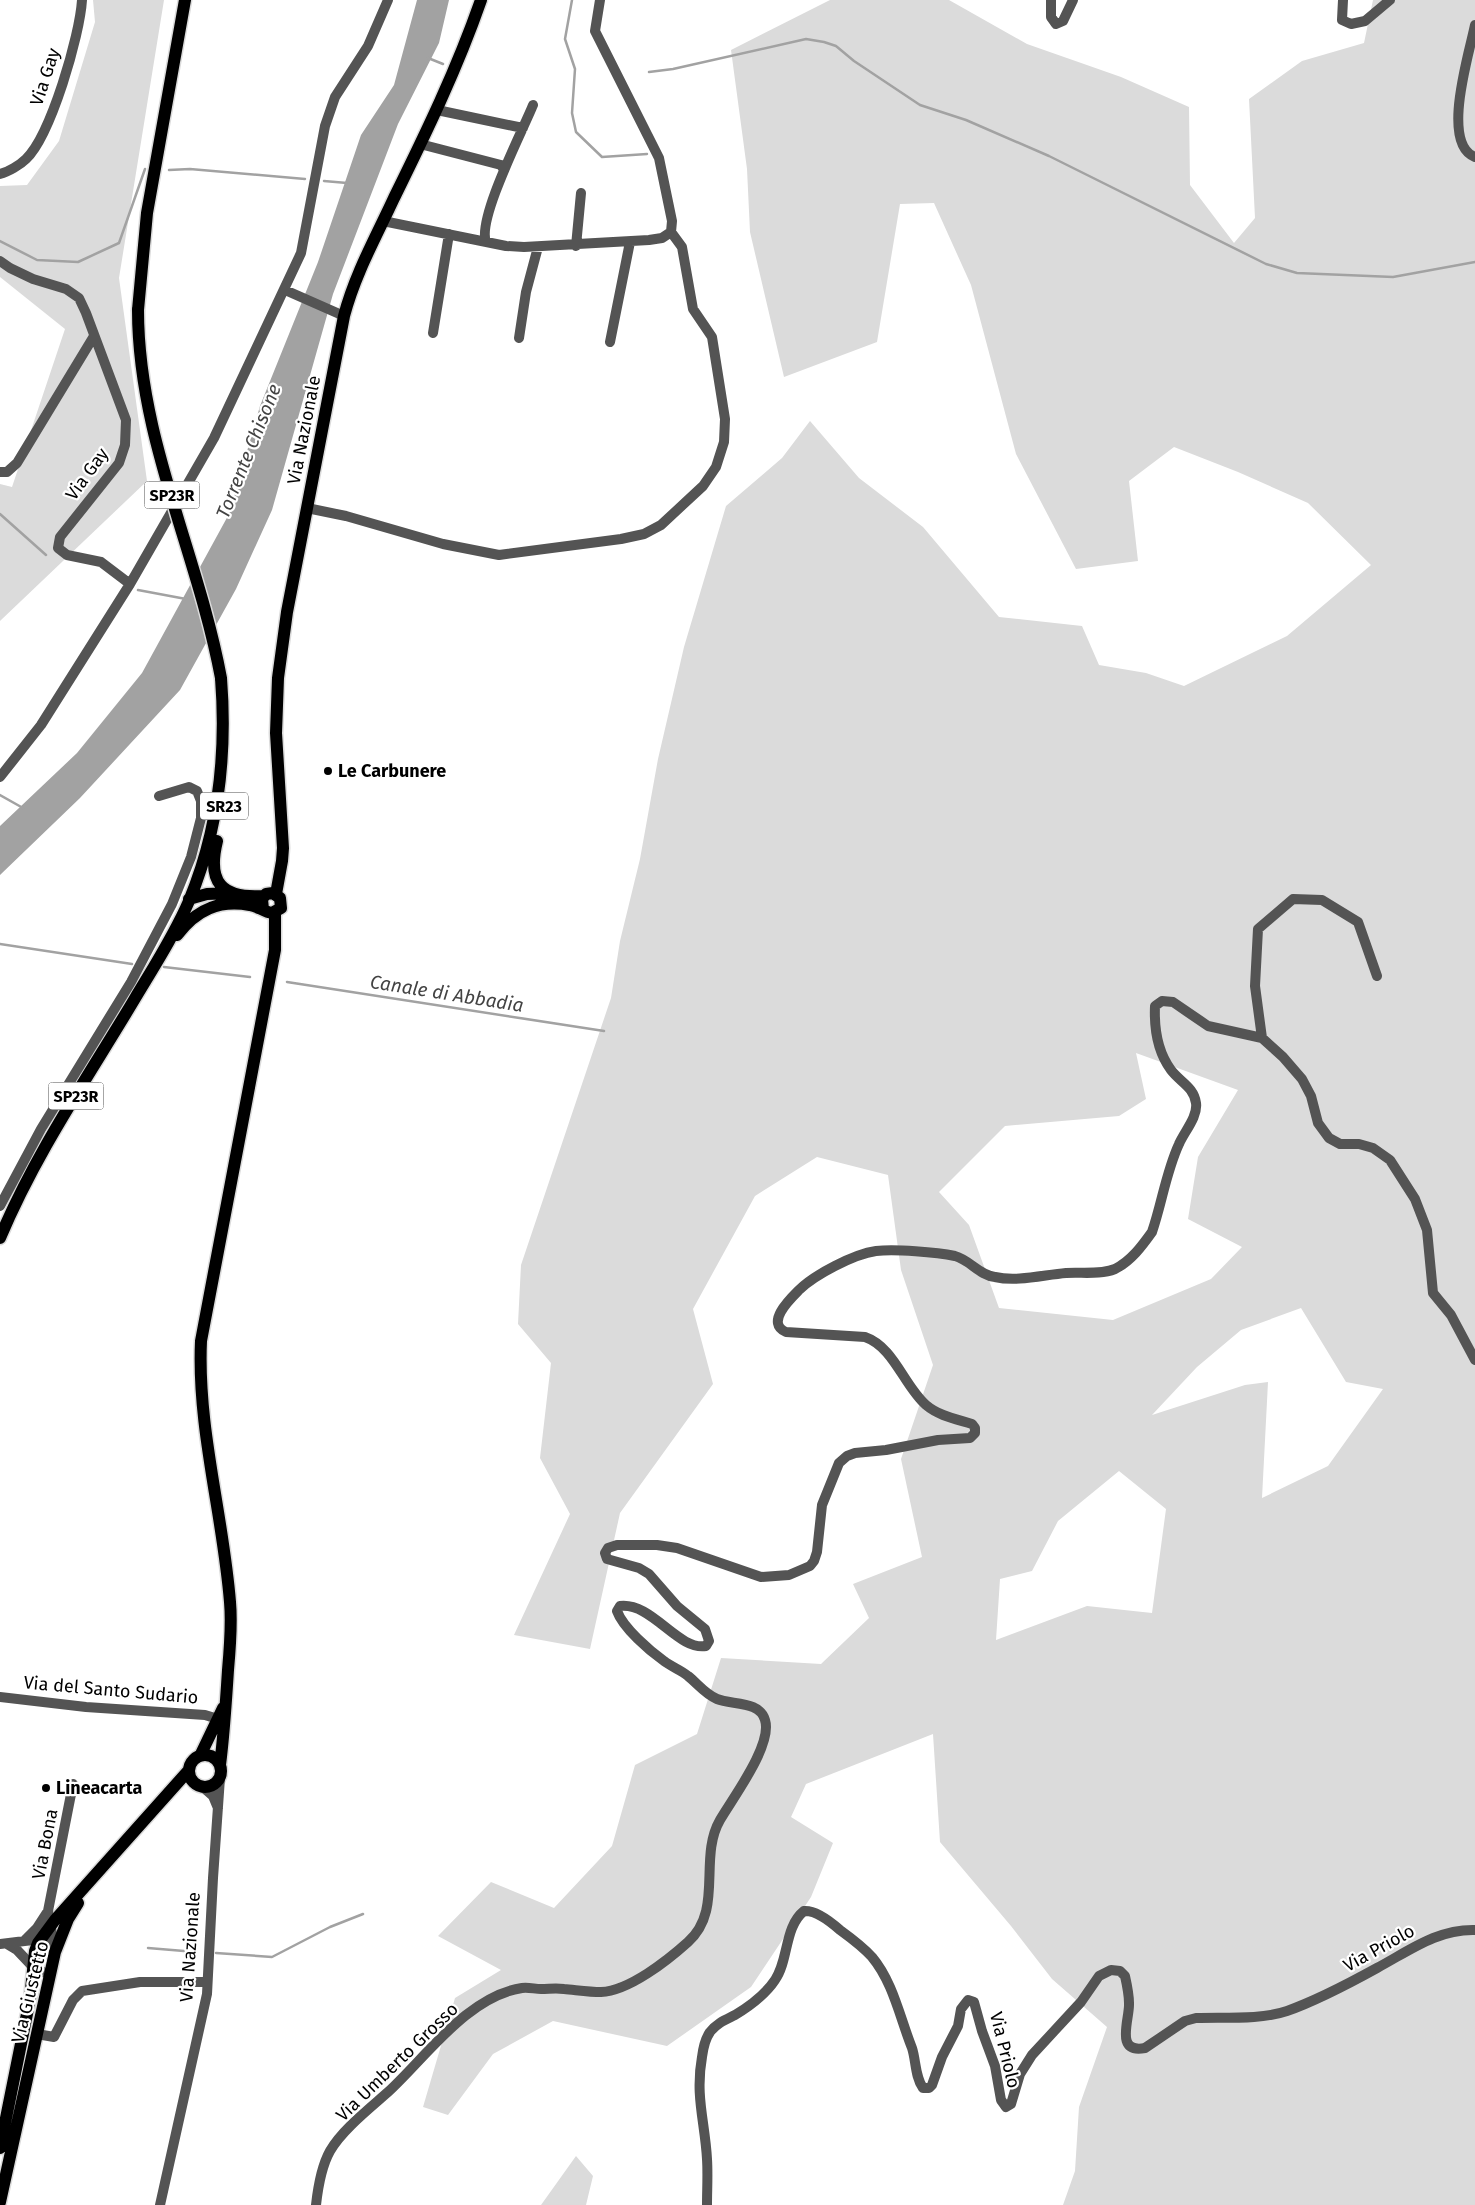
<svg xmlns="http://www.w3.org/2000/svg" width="1475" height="2205" font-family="'Fira Sans',sans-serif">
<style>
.green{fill:#dbdbdb;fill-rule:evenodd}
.water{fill:#a2a2a2}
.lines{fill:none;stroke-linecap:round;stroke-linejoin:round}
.stream{stroke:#a2a2a2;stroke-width:2.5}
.major-casing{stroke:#dbdbdb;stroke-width:15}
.minor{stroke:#545454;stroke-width:10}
.major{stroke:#000;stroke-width:12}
.major-bridge-casing{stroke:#dbdbdb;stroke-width:15;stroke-linecap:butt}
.major-bridge{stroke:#000;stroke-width:12}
.poi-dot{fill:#000;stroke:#fff;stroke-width:2}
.labels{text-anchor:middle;stroke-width:4.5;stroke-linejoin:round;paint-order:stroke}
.shield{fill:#fff;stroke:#4c4c4c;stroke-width:1}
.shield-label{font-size:16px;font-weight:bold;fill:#000}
.street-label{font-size:18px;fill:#000;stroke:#fff}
.poi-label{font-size:18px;font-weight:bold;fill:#000;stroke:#fff;text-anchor:start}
.water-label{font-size:19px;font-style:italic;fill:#434343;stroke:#fff}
</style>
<rect width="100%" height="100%" fill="#fff"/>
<path class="green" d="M93,0H164L119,278L147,481L0,621V484L12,487L65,329L0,277V186L27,185L59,141L95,22Z
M830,0H949L1027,44L1121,77L1189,107L1190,185L1234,243L1255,218L1249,99L1302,61L1364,43L1373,0H1475V2205H1063L1075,2171L1079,2107L1107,2027L1052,1979L1011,1926L940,1842L933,1734L806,1784L791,1817L833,1843L811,1897L751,1987L667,2046L553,2021L493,2054L448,2115L423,2107L455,1998L501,1970L438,1936L491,1882L554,1908L612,1846L635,1765L697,1734L721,1658L821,1664L869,1618L853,1584L922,1557L901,1459L933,1365L901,1270L888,1175L817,1157L755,1196L693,1309L713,1384L620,1513L590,1649L514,1635L570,1514L540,1458L551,1363L518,1324L521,1265L611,998L620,941L640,859L658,759L684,647L726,506L782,458L810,421L859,478L923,527L999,617L1082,626L1099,665L1146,673L1184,686L1287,636L1371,565L1308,503L1238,472L1174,447L1129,481L1138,561L1076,569L1016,454L971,285L934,203L900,204L877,342L784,377L750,232L747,169L731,50ZM1136,1053L1238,1090L1198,1157L1188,1219L1242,1247L1211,1279L1113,1320L999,1308L969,1225L939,1192L1005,1126L1119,1116L1146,1099ZM1301,1308L1346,1382L1383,1389L1328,1466L1262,1498L1268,1382L1245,1385L1152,1415L1197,1367L1241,1330ZM1119,1471L1166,1509L1152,1613L1087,1606L996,1640L1000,1579L1032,1571L1058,1521Z
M576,2156L593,2176L586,2205H541Z"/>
<path class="water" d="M417,0H449L439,43L398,124L333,294L272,510L236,589L180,690L80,798L0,875V826L77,753L142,673L229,514L260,406L318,262L361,135L394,85Z"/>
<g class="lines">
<path class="stream" d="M572,0L565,39L575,69L572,113L576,132L602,157L647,154
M428,58L443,64
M649,72L673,69L806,39L824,42L836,46L854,61L920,105L966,120L1049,156L1266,264L1297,273L1393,277L1475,262
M169,170L190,169L305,179
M324,181L347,183
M0,241L37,260L78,262L119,243L145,169
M0,514L46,555
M138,590L186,599
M0,795L23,808
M0,944L132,964
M164,967L250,977
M287,982L604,1031
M148,1948L196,1952
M216,1953L272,1957L330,1927L363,1914"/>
<g class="major-casing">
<path id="major" d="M138,310L147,213L185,0
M217,841C207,882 221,899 264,896
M276,894L282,861L283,848L276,733L278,678L287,612L344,316C355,274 376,237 394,198C426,133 457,69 481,0
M189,899L207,894L232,893
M177,935C196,910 219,899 250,905C258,906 264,912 272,913L281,908L280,898L273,893L266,894L262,899L263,909
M0,1238C35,1154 88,1077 134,1000C153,968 174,936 189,901C219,829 227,755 221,678
M189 1771a16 16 0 1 1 32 0a16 16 0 1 1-32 0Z
M200,1756L223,1708
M220,1765C224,1734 226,1702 228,1670C230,1648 232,1624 230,1602C223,1514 197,1428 201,1341L275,950V912
M0,2148L30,1999L35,1951L38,1943L55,1920L189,1770
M0,2202L55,1952L68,1919L78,1903"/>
</g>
<path class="minor" d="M600,0L595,31L659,158L672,221L671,232
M1051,0V17L1056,24L1063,21L1073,0
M1343,0L1342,20L1351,24L1365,21L1390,0
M1475,25C1470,51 1440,144 1475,157
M437,110L523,128
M420,144L501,165L504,170
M0,174C8,172 20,165 26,159C51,135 80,35 82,0
M383,221L506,246L524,247L649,240L662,238L671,232
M486,242C477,219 523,130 533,105
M576,246L581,193
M0,261L10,268L33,279L66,289L79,298L86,313L126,420L125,445L119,463L60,537L58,548L67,555L101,562L130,584
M285,290L344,316
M433,333L449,234
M519,338L526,292L538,247
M610,342L630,242
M0,472H7L17,463L94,336
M307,508L346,516L443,544L499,555L621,539L644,534L661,525L703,486L716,467L724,442L725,419L712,337L693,309L682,247L671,232
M0,777L41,725L130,584L214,438L301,253L325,126L335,97L368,46L388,0
M1262,1038L1255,986L1258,929L1293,899L1322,900L1358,922L1377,976
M0,1206L41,1129L131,982L172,904L191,857L201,818V801L197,791L189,787L159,796
M0,1697L86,1707L205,1715L218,1719
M204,1788L213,1796L218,1808
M24,1941L37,1928L48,1911
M0,1944L41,1939L44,1941
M7,1944L17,1950L34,1968L50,1975
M55,1951L48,1911L73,1784
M37,2034L54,2037L73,2000L82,1991L140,1982H207
M160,2205L207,1994L213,1878L220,1778
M316,2205C318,2187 321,2167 330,2151C342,2130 370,2108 388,2092C426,2057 468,1996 522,1988C528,1987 535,1989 541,1989C549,1989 556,1988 564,1989C576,1990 589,1992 601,1992C629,1991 668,1960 688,1942C724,1910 698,1858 720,1820C732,1799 773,1745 765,1720C760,1701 732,1705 717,1699C705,1694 698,1684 688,1676C681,1670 672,1667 664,1661C650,1651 623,1628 617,1611L620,1606C652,1602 678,1651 706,1646L709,1641L705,1629L677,1606L649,1574L639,1568L607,1559L605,1553L608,1548L617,1545H657L677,1548L761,1577L789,1575L810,1566L814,1561L817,1552L822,1505L839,1463L847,1456L855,1453L886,1450L938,1440L970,1438L975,1433V1428L972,1424C956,1419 939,1416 926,1405C904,1386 894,1347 865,1337L786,1332C765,1323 790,1299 799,1290C814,1275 854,1254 876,1251C895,1249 936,1252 955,1256C970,1260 979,1275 995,1277C1017,1282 1043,1275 1066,1273C1082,1272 1100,1275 1115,1269C1131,1261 1142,1246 1152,1232C1162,1203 1166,1172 1179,1144C1184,1132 1198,1117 1196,1103C1194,1087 1180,1082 1171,1070C1157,1051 1154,1029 1155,1006L1162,1001L1173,1002L1208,1026L1262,1038L1283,1057L1302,1079L1311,1096L1318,1123L1329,1138L1340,1144H1359L1373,1148L1390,1160L1415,1199L1427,1230L1433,1293L1451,1315L1475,1360
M707,2205C707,2190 708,2174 707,2159C705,2122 695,2096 702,2057C703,2049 705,2039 710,2032C717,2023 725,2020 735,2015C750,2006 765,1995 775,1980C789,1960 784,1927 804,1911C816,1910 831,1922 840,1930C851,1938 863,1947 872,1957C893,1982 900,2018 912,2048C916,2060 915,2077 923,2088H929L932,2085L942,2057L958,2026L961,2009L968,2000L974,2002L982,2031L995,2066L1001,2100L1006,2107L1011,2104L1020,2074L1032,2055L1081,2002L1099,1976L1111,1970L1120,1971L1125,1976C1127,1985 1129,1994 1129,2003C1130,2019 1114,2054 1145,2048L1185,2021L1196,2018C1223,2017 1261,2020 1287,2011C1318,2000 1348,1984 1377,1968C1409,1951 1437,1929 1475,1930"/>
<use href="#major" class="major"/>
<g class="major-bridge-casing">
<path id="major-bridge" d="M138,310C138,438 198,554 221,678"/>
</g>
<use href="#major-bridge" class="major-bridge"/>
</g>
<g class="poi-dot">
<circle cx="328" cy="771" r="5"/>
<circle cx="46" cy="1788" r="5"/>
</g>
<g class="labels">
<g class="shield">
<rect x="144.5" y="481.5" width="55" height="27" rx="4"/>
<rect x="200" y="792.5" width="48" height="27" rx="4"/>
<rect x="48.5" y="1082.5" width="55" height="27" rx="4"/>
</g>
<g class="shield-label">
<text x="172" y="501">SP23R</text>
<text x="224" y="812">SR23</text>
<text x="76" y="1102">SP23R</text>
</g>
<g class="street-label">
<text transform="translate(45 77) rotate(-72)" y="6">Via Gay</text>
<text transform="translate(304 430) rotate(-79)" y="6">Via Nazionale</text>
<text transform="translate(87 474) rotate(-54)" y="6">Via Gay</text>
<text transform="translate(111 1690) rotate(5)" y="6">Via del Santo Sudario</text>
<text transform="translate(45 1844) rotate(-79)" y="6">Via Bona</text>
<text transform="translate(190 1947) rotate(-86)" y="6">Via Nazionale</text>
<text transform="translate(1379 1948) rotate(-29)" y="6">Via Priolo</text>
<text transform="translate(30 1992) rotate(-76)" y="6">Via Giustetto</text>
<text transform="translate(1005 2050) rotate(76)" y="6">Via Priolo</text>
<text transform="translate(397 2062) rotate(-44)" y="6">Via Umberto Grosso</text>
</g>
<g class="poi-label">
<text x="338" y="777">Le Carbunere</text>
<text x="56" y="1794">Lineacarta</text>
</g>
<g class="water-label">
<text transform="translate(248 451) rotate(-68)" y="7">Torrente Chisone</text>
<text transform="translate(447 993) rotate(9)" y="7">Canale di Abbadia</text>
</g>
</g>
</svg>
